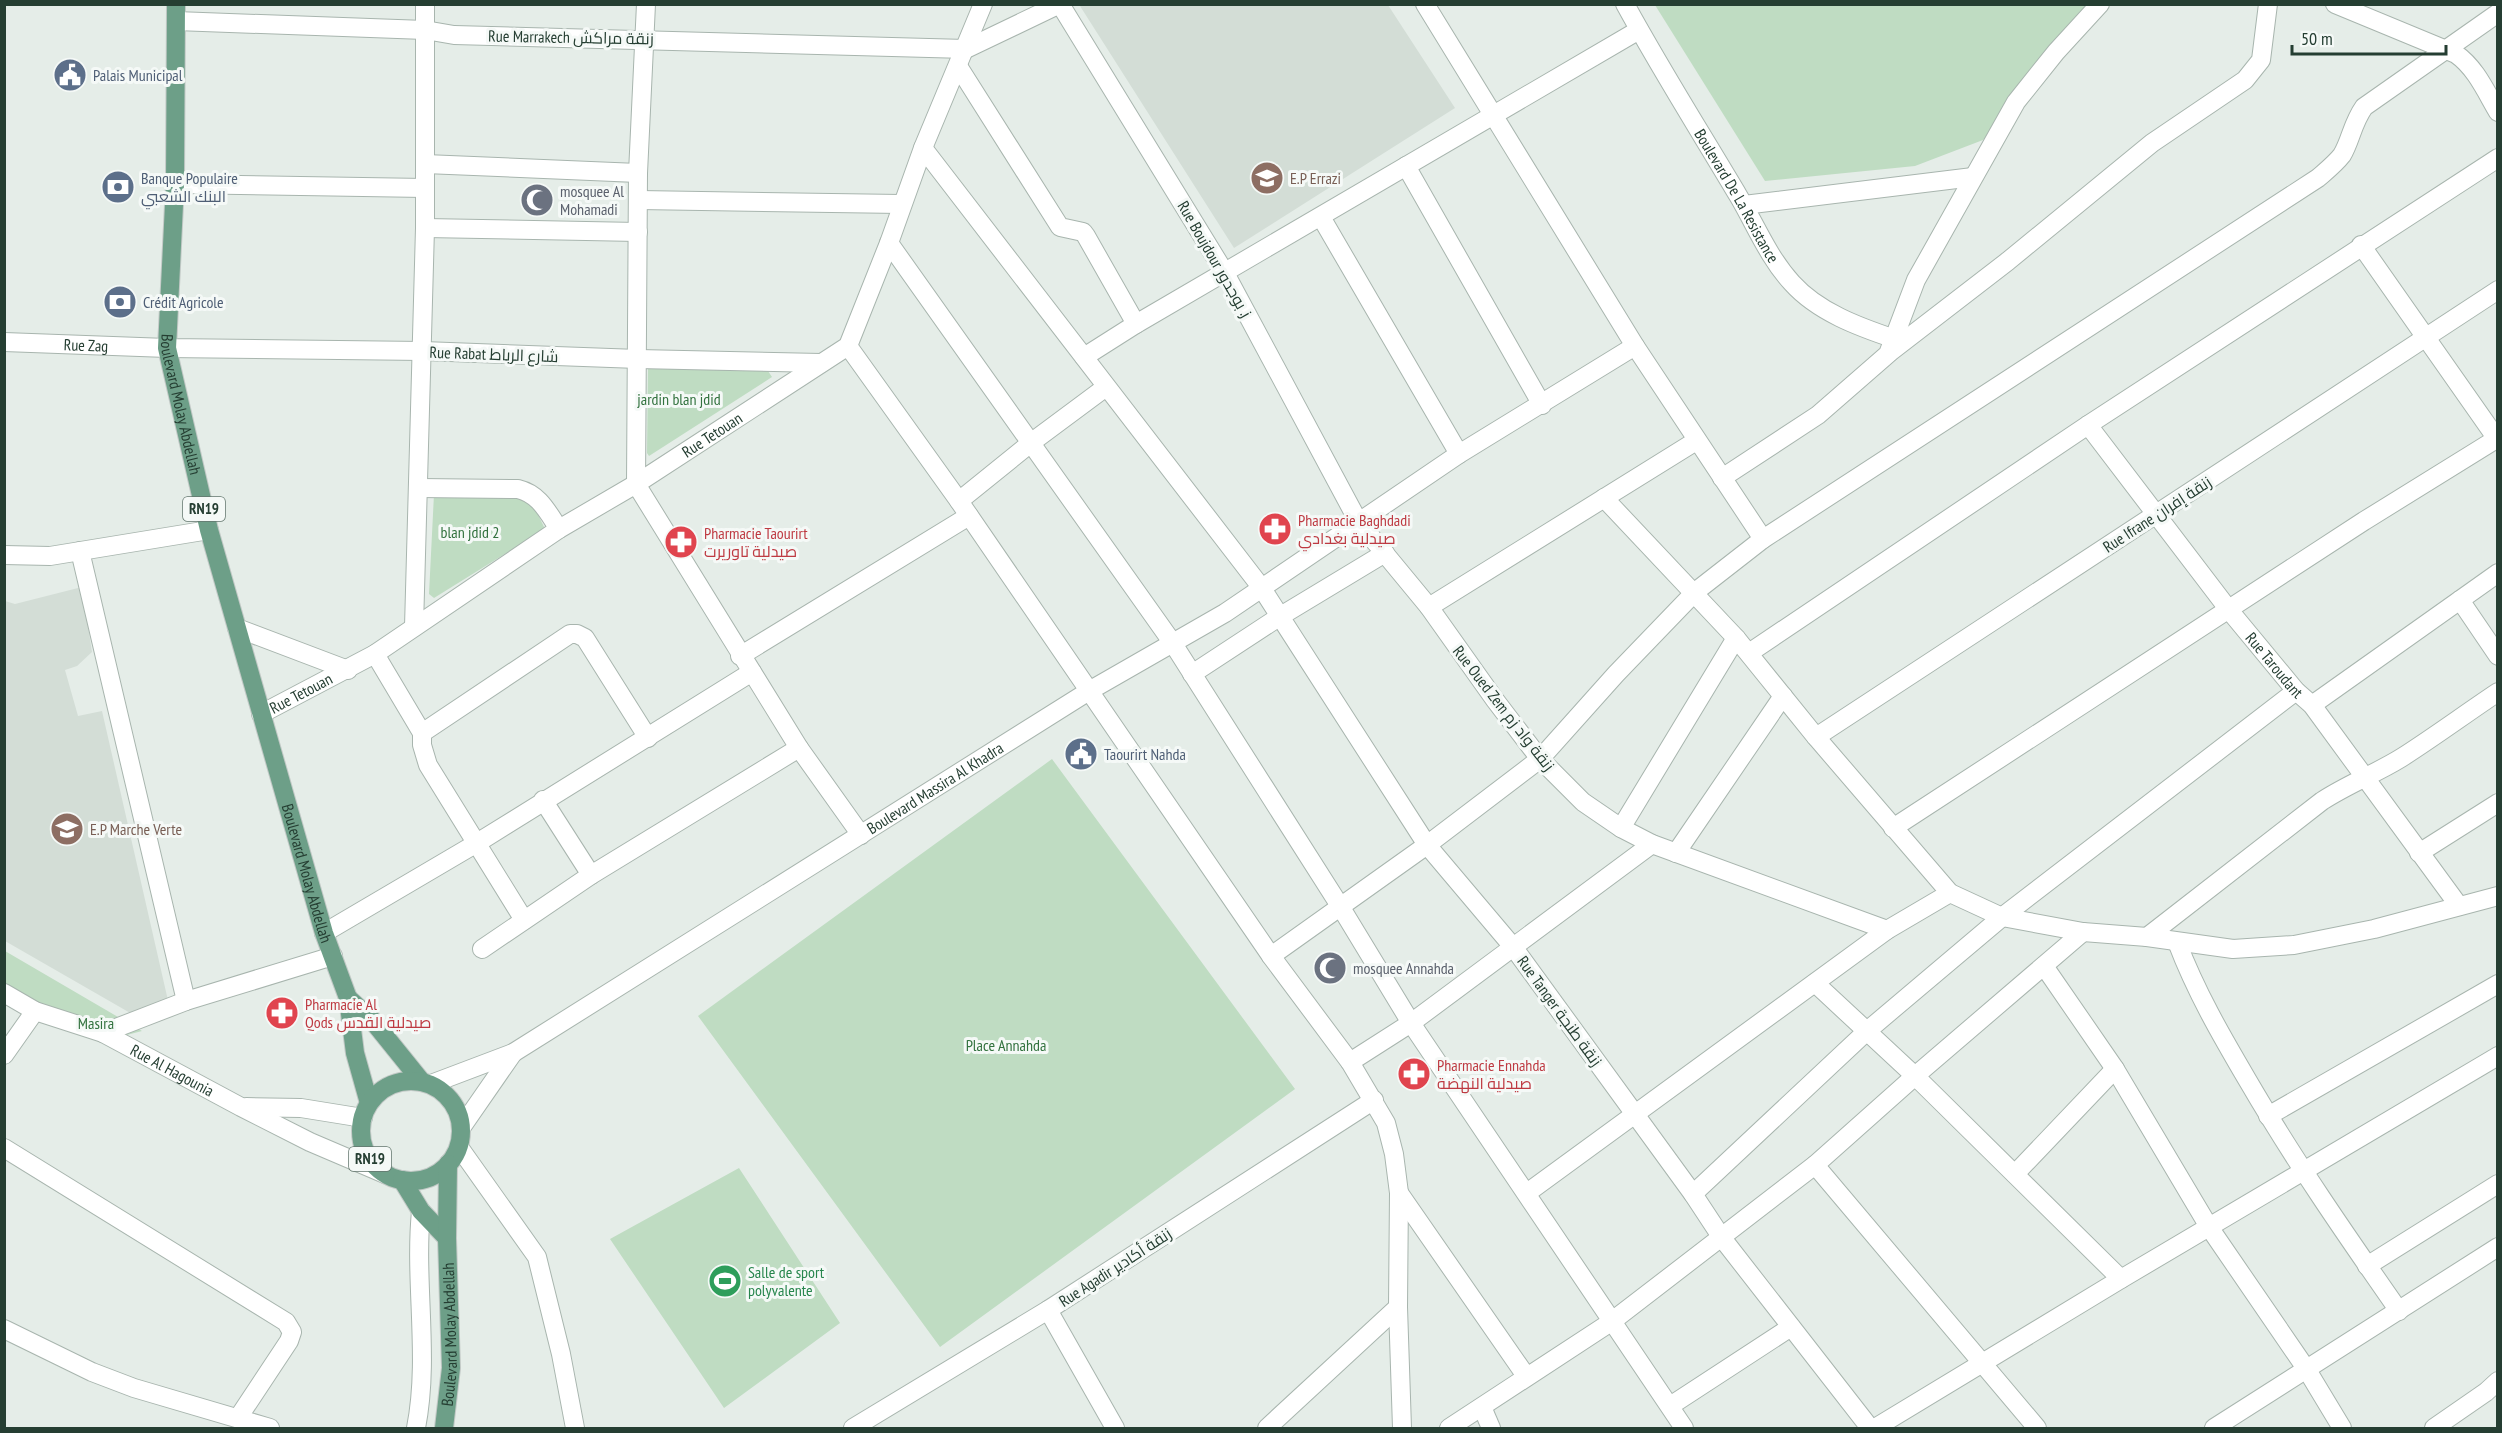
<svg xmlns="http://www.w3.org/2000/svg" width="2502" height="1433" font-family="'PT Sans Narrow',Cairo,sans-serif">
<style>
.built{fill:#d3ddd6}
.green{fill:#bfdcc2}
.lines{fill:none;stroke-linecap:round;stroke-linejoin:round}
.street-casing{stroke:#a8b5ae;stroke-width:20}
.primary-casing{stroke:#c2c9c6;stroke-width:20}
.street{stroke:#fff;stroke-width:18}
.primary{stroke:#6d9f88;stroke-width:18}
.labels{text-anchor:middle;stroke-width:6;stroke-linejoin:round;paint-order:stroke}
.shield{fill:#f5f9f7;stroke:#63766d;stroke-width:1.5}
.shield-label{font-size:15px;font-weight:bold;fill:#253e32}
.street-label{font-size:16px;fill:#253e32;stroke:#f5f9f7}
.service-label{font-size:16px;fill:#4e5e75;stroke:#f5f9f7;text-anchor:start}
.education-label{font-size:16px;fill:#785e54;stroke:#f5f9f7;text-anchor:start}
.worship-label{font-size:16px;fill:#5b616d;stroke:#f5f9f7;text-anchor:start}
.park-label{font-size:16px;fill:#32723e;stroke:#f5f9f7}
.health-label{font-size:16px;fill:#be3a42;stroke:#f5f9f7;text-anchor:start}
.leisure-label{font-size:16px;fill:#27864d;stroke:#f5f9f7;text-anchor:start}
</style>
<rect width="100%" height="100%" fill="#e5ede8"/>
<path class="built" d="M1083,4L1388,5L1455,108L1234,248L1080,6Z
M82,587L92,652L77,666L65,670L78,716L102,711L169,1005L132,1014L5,941V601L15,604Z"/>
<path class="green" d="M1655,5H2093L1983,140L1915,166L1765,181Z
M648,367L766,368L772,377L649,456L647,453Z
M434,494H528L545,529L434,598L429,594Z
M1052,759L1295,1089L940,1347L698,1016Z
M5,951L142,1031L104,1041L92,1039L5,988Z
M739,1168L840,1323L724,1408L610,1239Z"/>
<g class="lines">
<g class="street-casing">
<g id="street">
<path d="M646,4L638,173L636,484L799,748L861,835"/>
<path d="M1060,4L1225,273L1358,521L1429,607L1495,700L1540,759L1583,802L1621,828L1652,844L1887,930"/>
<path d="M1425,4L1635,346L1763,539"/>
<path id="s1" d="M1625,4C1661,70 1701,133 1739,197C1756,226 1769,258 1792,283C1818,312 1859,327 1895,339"/>
<path d="M2335,4L2456,54C2476,68 2486,92 2498,112"/>
<path d="M176,21L425,30L454,35L966,49L1060,4"/>
<path d="M958,66L1060,227L1083,232L1086,236L1136,324"/>
<path d="M923,148L1261,587L1427,845L1514,948L1693,1194L1722,1238L1870,1428"/>
<path d="M425,164L638,173"/>
<path d="M1406,166L1542,405"/>
<path d="M175,184L425,188"/>
<path d="M639,200L901,204"/>
<path d="M1744,205L1973,177"/>
<path d="M1321,217L1459,454"/>
<path d="M425,228L638,232"/>
<path d="M889,243L1172,642L1340,906L1411,1023L1684,1428"/>
<path d="M2361,245L2497,439"/>
<path id="s2" d="M4,342L167,348L423,351L638,359L821,363"/>
<path d="M848,346L959,501L1271,956L1350,1062L1386,1123L1394,1154L1399,1193L1398,1307L1402,1428"/>
<path d="M1890,352L2008,261L2152,143L2245,80L2261,60L2268,4"/>
<path d="M1084,357L1136,324L1639,30"/>
<path id="s3" d="M2088,425L2229,610L2296,691L2312,705L2459,906"/>
<path d="M1722,478L1818,415L1888,354L1916,280L2016,102L2056,52L2100,4"/>
<path d="M419,488L518,489C539,494 547,511 559,529"/>
<path d="M1604,498L1736,638L1816,737L1950,893L2002,917L2083,932L2147,937L2233,949L2294,945L2374,929L2498,896"/>
<path d="M959,501L1032,442L1106,387"/>
<path d="M80,551L186,1001"/>
<path d="M4,555L50,556L209,530"/>
<path d="M2460,600L2498,656"/>
<path d="M1429,607L1696,441"/>
<path d="M414,627L425,228V4"/>
<path d="M237,628L348,670"/>
<path d="M1749,653L2088,425L2498,158"/>
<path d="M375,654L422,733V745L428,765L524,920"/>
<path d="M740,656L969,516"/>
<path d="M1192,674L1279,617L1385,553"/>
<path d="M2312,705L2498,573"/>
<path id="s4" d="M261,714L375,654L559,529L636,484L848,346L889,243L923,148L983,4"/>
<path d="M422,733L570,634H577L585,638L648,738"/>
<path d="M1816,737L2498,290"/>
<path d="M543,800L591,875"/>
<path d="M1621,828L1736,638"/>
<path d="M1893,828L2364,521L2498,438"/>
<path d="M1676,853L1783,696"/>
<path d="M2419,853L2498,803"/>
<path d="M324,933L477,843L752,672"/>
<path d="M2147,937L2322,801C2348,784 2375,774 2401,758C2434,737 2465,714 2498,692"/>
<path d="M2177,942C2196,992 2221,1035 2248,1081C2294,1160 2346,1235 2399,1311"/>
<path d="M482,949L591,875L799,748"/>
<path d="M1271,956L1427,845L1540,759L1616,674L1695,592L1763,539L2318,178C2326,171 2335,164 2342,155C2351,140 2352,124 2364,107L2498,13"/>
<path d="M2044,966L2115,1069L2209,1227L2307,1370L2342,1428"/>
<path d="M1815,983L1915,1076L2121,1279"/>
<path id="s5" d="M4,993L35,1011L103,1033L241,1107L310,1142L385,1174"/>
<path d="M103,1033L186,1001L333,956"/>
<path d="M4,1055L35,1011"/>
<path d="M1350,1062L1411,1023L1652,844"/>
<path id="s6" d="M431,1084L513,1053L1089,691L1225,613L1459,454L1635,346"/>
<path d="M246,1107L301,1108L363,1118"/>
<path d="M2268,1116L2498,984"/>
<path d="M461,1128L513,1053"/>
<path d="M459,1147L537,1257L561,1354L575,1428"/>
<path d="M4,1148L286,1322L292,1332L289,1341L238,1418"/>
<path d="M1815,1165L2037,1428"/>
<path d="M2015,1174L2115,1069"/>
<path d="M1399,1193L1526,1376"/>
<path d="M1527,1193L1887,930L1950,893"/>
<path d="M1693,1194L1867,1031L2002,917L2296,691"/>
<path d="M2367,1266L2498,1184"/>
<path d="M1048,1310L1115,1428"/>
<path d="M4,1329L92,1372L134,1388L270,1428"/>
<path d="M1670,1406L1791,1327"/>
<path d="M1482,1407L1491,1428"/>
<path d="M416,1428C430,1357 414,1283 421,1211"/>
<path d="M853,1428L1048,1310L1374,1100"/>
<path d="M1267,1428L1398,1307"/>
<path d="M1449,1428L1611,1322L1815,1165L1915,1076L2083,932"/>
<path d="M1875,1428L2121,1279L2498,1056"/>
<path d="M2214,1428L2498,1247"/>
<path d="M2434,1428L2486,1392L2498,1381"/>
</g>
</g>
<g class="primary-casing">
<g id="primary">
<path id="s7" d="M176,4L175,184L167,348L209,530L324,933L348,998L355,1053L369,1103"/>
<path d="M348,998L372,1020L422,1082"/>
<circle cx="411" cy="1131" r="50"/>
<path d="M402,1180L421,1211L447,1238"/>
<path id="s8" d="M444,1428L451,1368L447,1238L448,1164"/>
</g>
</g>
<use href="#street" class="street"/>
<use href="#primary" class="primary"/>
</g>
<defs>
<g id="civic-disc" transform="scale(1.725)"><circle r="9.5" fill="#5c6f8a" stroke="#f5f9f7"/><path d="M-.6-6.5H3V-4.5H.6V-3L4-1V1h2V6H-6V1h2V-1L-.6-3ZM-1.2 2.5V6h2.4V2.5Z" fill="#fff"/></g>
<g id="school-disc" transform="scale(1.725)"><circle r="9.5" fill="#8d6e63" stroke="#f5f9f7"/><path d="M0-5L7-2L0 1L-7-2ZM-4 1L0 2.5L4 1V4Q0 6-4 4Z" fill="#fff"/></g>
<g id="bank-disc" transform="scale(1.725)"><circle r="9.5" fill="#5c6f8a" stroke="#f5f9f7"/><path d="M-6-4H6V4H-6ZM0-2.3a2.3 2.3 0 1 0 0 4.6a2.3 2.3 0 1 0 0-4.6Z" fill="#fff"/></g>
<g id="mosque-disc" transform="scale(1.725)"><circle r="9.5" fill="#6b7280" stroke="#f5f9f7"/><path d="M3.5-4.9A6 6 0 1 0 3.5 4.9A5 5 0 1 1 3.5-4.9Z" fill="#fff"/></g>
<g id="pharmacy-disc" transform="scale(1.725)"><circle r="9.5" fill="#e0444e" stroke="#f5f9f7"/><path d="M-2-6h4v4h4v4h-4v4h-4v-4h-4v-4h4Z" fill="#fff"/></g>
<g id="stadium-disc" transform="scale(1.725)"><circle r="9.5" fill="#2e9e5b" stroke="#f5f9f7"/><path d="M0-5a6.5 5 0 1 0 0 10a6.5 5 0 1 0 0-10ZM-3.5-1.8h7v3.6h-7Z" fill="#fff"/></g>
</defs>
<g fill-rule="evenodd">
<use href="#civic-disc" x="70" y="75"/>
<use href="#school-disc" x="1267" y="178"/>
<use href="#bank-disc" x="118" y="187"/>
<use href="#mosque-disc" x="537" y="200"/>
<use href="#bank-disc" x="120" y="302"/>
<use href="#pharmacy-disc" x="1275" y="529"/>
<use href="#pharmacy-disc" x="681" y="542"/>
<use href="#civic-disc" x="1081" y="754"/>
<use href="#school-disc" x="67" y="829"/>
<use href="#mosque-disc" x="1330" y="968"/>
<use href="#pharmacy-disc" x="282" y="1013"/>
<use href="#pharmacy-disc" x="1414" y="1074"/>
<use href="#stadium-disc" x="725" y="1281"/>
</g>
<g class="labels">
<g class="shield">
<rect x="183" y="497" width="42" height="24" rx="4.5"/>
<rect x="349" y="1147" width="42" height="24" rx="4.5"/>
</g>
<g class="shield-label">
<text x="204" y="514">RN19</text>
<text x="370" y="1164">RN19</text>
</g>
<g class="street-label">
<text transform="translate(571 37) rotate(1)" y="6">Rue Marrakech زنقة مراكش</text>
<text dy="6" stroke="none"><textPath href="#s1" startOffset="222">Boulevard De La Resistance</textPath></text>
<text transform="translate(1215 259) rotate(60)" y="6">Rue Boujdour ز. بوجدور</text>
<text dy="6" stroke="none"><textPath href="#s2" startOffset="82">Rue Zag</textPath></text>
<text transform="translate(494 354) rotate(2)" y="6">Rue Rabat شارع الرباط</text>
<text dy="6" stroke="none"><textPath href="#s7" startOffset="402">Boulevard Molay Abdellah</textPath></text>
<text dy="6" stroke="none"><textPath href="#s4" startOffset="531">Rue Tetouan</textPath></text>
<text transform="translate(2157 514) rotate(-33)" y="6">Rue Ifrane زنقة إفران</text>
<text dy="6" stroke="none"><textPath href="#s3" startOffset="304">Rue Taroudant</textPath></text>
<text dy="6" stroke="none"><textPath href="#s4" startOffset="45">Rue Tetouan</textPath></text>
<text transform="translate(1504 708) rotate(52)" y="6">Rue Oued Zem زنقة واد زم</text>
<text dy="6" stroke="none"><textPath href="#s6" startOffset="586">Boulevard Massira Al Khadra</textPath></text>
<text dy="6" stroke="none"><textPath href="#s7" startOffset="888">Boulevard Molay Abdellah</textPath></text>
<text transform="translate(1560 1011) rotate(54)" y="6">Rue Tanger زنقة طنجة</text>
<text dy="6" stroke="none"><textPath href="#s5" startOffset="186">Rue Al Hagounia</textPath></text>
<text transform="translate(1115 1267) rotate(-33)" y="6">Rue Agadir زنقة أكادير</text>
<text dy="6" stroke="none"><textPath href="#s8" startOffset="94">Boulevard Molay Abdellah</textPath></text>
</g>
<g class="service-label">
<text x="93" y="81">Palais Municipal</text>
<text x="141" y="184">Banque Populaire<tspan x="141" dy="18">البنك الشعبي</tspan></text>
<text x="143" y="308">Crédit Agricole</text>
<text x="1104" y="760">Taourirt Nahda</text>
</g>
<g class="education-label">
<text x="1290" y="184">E.P Errazi</text>
<text x="90" y="835">E.P Marche Verte</text>
</g>
<g class="worship-label">
<text x="560" y="197">mosquee Al<tspan x="560" dy="18">Mohamadi</tspan></text>
<text x="1353" y="974">mosquee Annahda</text>
</g>
<g class="park-label">
<text x="679" y="405">jardin blan jdid</text>
<text x="470" y="538">blan jdid 2</text>
<text x="96" y="1029">Masira</text>
<text x="1006" y="1051">Place Annahda</text>
</g>
<g class="health-label">
<text x="1298" y="526">Pharmacie Baghdadi<tspan x="1298" dy="18">صيدلية بغدادي</tspan></text>
<text x="704" y="539">Pharmacie Taourirt<tspan x="704" dy="18">صيدلية تاوريرت</tspan></text>
<text x="305" y="1010">Pharmacie Al<tspan x="305" dy="18">Qods صيدلية القدس</tspan></text>
<text x="1437" y="1071">Pharmacie Ennahda<tspan x="1437" dy="18">صيدلية النهضة</tspan></text>
</g>
<g class="leisure-label">
<text x="748" y="1278">Salle de sport<tspan x="748" dy="18">polyvalente</tspan></text>
</g>
</g>
<rect width="2502" height="1433" fill="none" stroke="#253e32" stroke-width="12"/>
<path d="M2292 45v9h154v-9" fill="none" stroke="#253e32" stroke-width="3"/>
<text x="2301" y="45" font-size="18" fill="#253e32" stroke="#f5f9f7" stroke-width="4.5" paint-order="stroke">50 m</text>
</svg>
